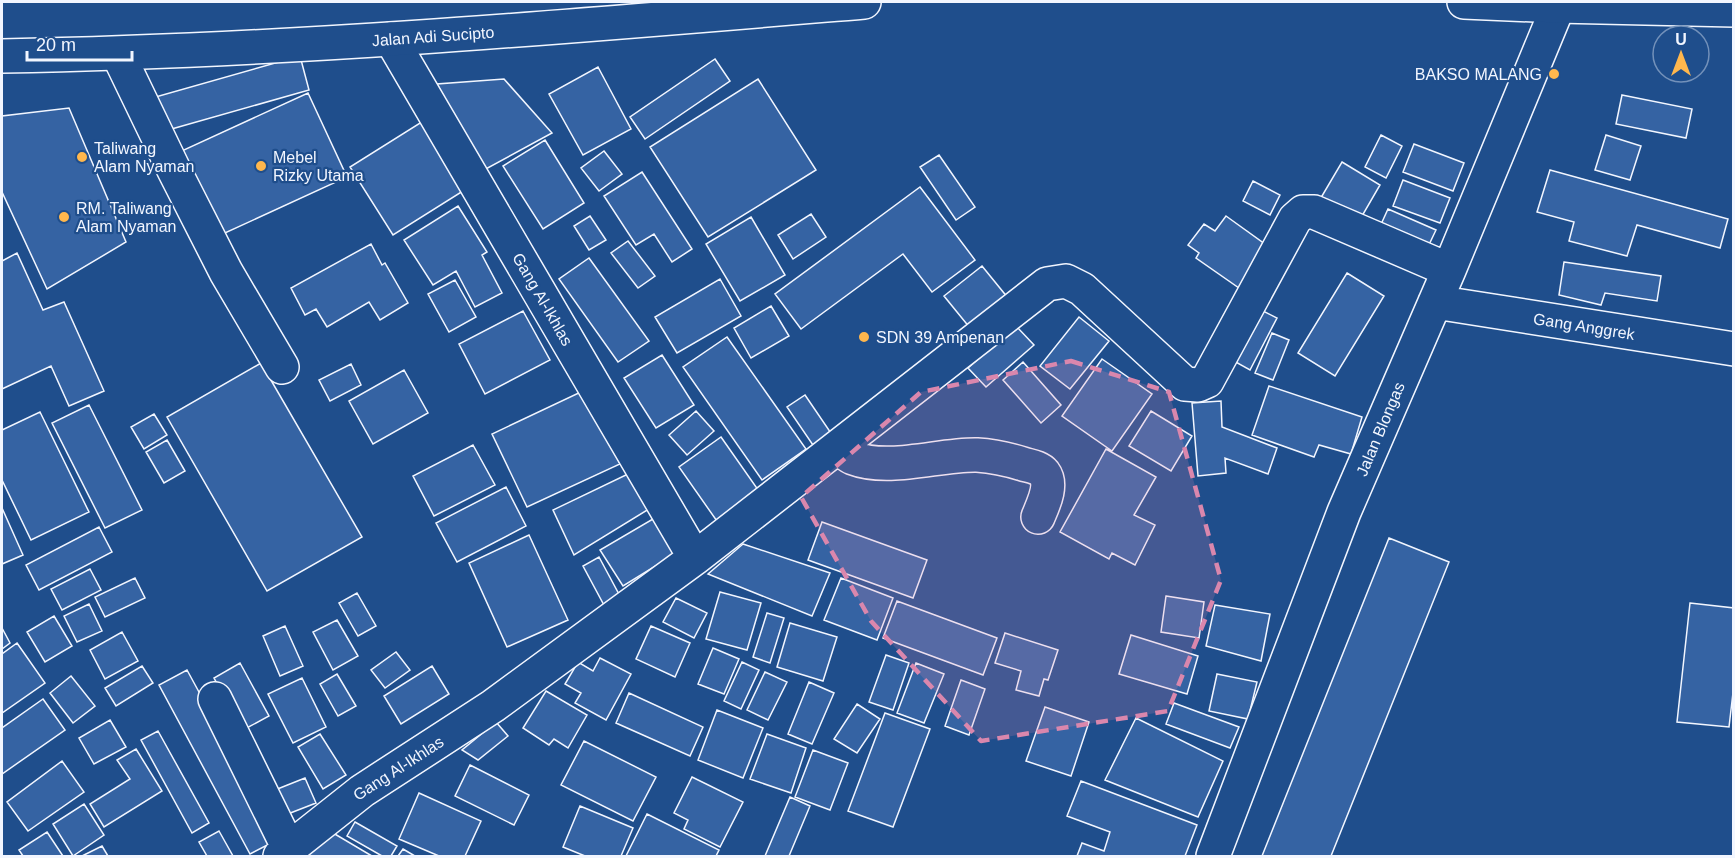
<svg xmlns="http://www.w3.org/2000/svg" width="1735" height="858" font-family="Helvetica,sans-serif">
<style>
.building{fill:#3563a3;stroke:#f2f6ff;stroke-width:1.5}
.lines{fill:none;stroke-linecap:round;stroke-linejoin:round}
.minor-casing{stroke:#f2f6ff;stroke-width:36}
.highway-casing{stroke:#f2f6ff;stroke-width:36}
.minor{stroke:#1f4e8c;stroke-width:33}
.highway{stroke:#1f4e8c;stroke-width:33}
.marked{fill:#da87ad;fill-opacity:0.2;stroke:#da87ad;stroke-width:4.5;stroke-dasharray:12 8;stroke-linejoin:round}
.poi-dot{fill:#ffb74d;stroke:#1f4e8c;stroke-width:2}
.labels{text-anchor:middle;stroke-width:4.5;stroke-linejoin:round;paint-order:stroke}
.street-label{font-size:16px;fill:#f2f6ff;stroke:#1f4e8c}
.poi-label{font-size:16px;fill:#f2f6ff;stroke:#1f4e8c;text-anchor:start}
</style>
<rect width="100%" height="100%" fill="#1f4e8c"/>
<path class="building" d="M300,56L309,90L161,132L152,98Z
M715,59L730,81L645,139L630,117Z
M598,67L631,129L583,155L549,94Z
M504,79L552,133L484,170L437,84Z
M758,79L816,170L708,237L650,147Z
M308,93L347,177L214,238L175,154Z
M1622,95L1692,109L1686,138L1616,124Z
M69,108L126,242L47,289L2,192V116Z
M428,118L471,186L393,235L350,167Z
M1381,135L1402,146L1386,178L1365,167Z
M1606,135L1641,146L1630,180L1595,170Z
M545,140L584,203L543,229L503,166Z
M1414,144L1464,163L1453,191L1403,172Z
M604,151L622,174L599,191L581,168Z
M939,155L975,207L956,220L920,167Z
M1342,162L1380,185L1358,223L1319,201Z
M1550,170L1728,219L1720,248L1637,225L1627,256L1569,241L1574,222L1537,212Z
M642,172L692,249L672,262L654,234L636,245L604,196Z
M1403,180L1450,198L1440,223L1393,206Z
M1253,181L1280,195L1270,215L1243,201Z
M920,187L975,260L932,292L903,254L801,329L775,294Z
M458,206L487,252L482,255L502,293L475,307L456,271L433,285L404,240Z
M1388,209L1436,230L1425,253L1377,233Z
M811,214L826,237L793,259L778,235Z
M590,216L606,240L589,250L574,226Z
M1226,216L1269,247L1239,288L1196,258L1199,253L1188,245L1204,224L1215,231Z
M751,217L785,275L740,301L706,244Z
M628,241L655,276L638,288L611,253Z
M371,244L382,265L385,263L408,303L380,320L369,302L327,327L316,309L305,315L291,288Z
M17,253L43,310L64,302L104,391L69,406L51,366L2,389V261Z
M589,258L649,341L618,362L559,279Z
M1564,262L1661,276L1657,301L1605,293L1601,305L1559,295Z
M982,266L1008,298L970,328L944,296Z
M1347,273L1384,296L1335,376L1298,353Z
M720,279L741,316L677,353L655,317Z
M455,280L476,317L449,332L428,294Z
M771,306L789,336L751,358L734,328Z
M1259,309L1277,318L1250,370L1232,360Z
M523,311L550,360L485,394L459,344Z
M1079,317L1109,341L1070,389L1040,366Z
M1016,326L1034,345L986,387L968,368Z
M1272,333L1289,340L1273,380L1255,373Z
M727,337L806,449L762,480L683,367Z
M662,355L694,405L656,428L624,378Z
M1102,359L1152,394L1112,451L1062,416Z
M1023,362L1061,405L1041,423L1003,380Z
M261,363L362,537L267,591L167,417Z
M351,364L361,385L330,401L319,380Z
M404,370L428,413L373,444L349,401Z
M1269,386L1362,417L1351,454L1319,445L1314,457L1252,435Z
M585,390L620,464L527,507L492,434Z
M805,395L835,439L817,451L787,407Z
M1221,401L1222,427L1277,448L1268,474L1225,458L1226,473L1198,476L1192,403Z
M89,405L142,510L105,528L52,423Z
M696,411L714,431L687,455L669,435Z
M1151,411L1192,436L1171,471L1129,446Z
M40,412L89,512L31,540L2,480V430Z
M154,414L167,435L144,449L131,427Z
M721,437L761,494L719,524L679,467Z
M167,440L185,471L164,483L146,452Z
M473,445L495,485L434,516L413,476Z
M1106,449L1156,477L1134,515L1155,525L1135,565L1112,553L1109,559L1060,532Z
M630,473L649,509L574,555L553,510Z
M506,487L526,526L457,562L436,523Z
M2,508L23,555L2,564Z
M658,516L680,551L623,586L600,550Z
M822,522L927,560L913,598L808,560Z
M99,527L112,552L39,590L26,565Z
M529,535L568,620L507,647L469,563Z
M1389,538L1449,562L1331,856H1262Z
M743,544L830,573L812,616L708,574Z
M599,557L621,598L605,607L583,566Z
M90,569L101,590L62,610L51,589Z
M135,578L145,598L105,617L95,597Z
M841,578L893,598L877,640L824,620Z
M720,592L761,603L747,650L706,639Z
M357,593L376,626L358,636L339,603Z
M1166,596L1204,602L1199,638L1161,632Z
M676,598L707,613L694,638L663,622Z
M897,601L997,638L983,675L883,638Z
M1690,603L1734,608V684L1729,727L1677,722Z
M89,604L102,631L77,642L64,616Z
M1215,605L1270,614L1261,661L1206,646Z
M767,613L784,618L770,663L753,657Z
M54,616L72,646L45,662L27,632Z
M337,620L358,656L333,670L313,632Z
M790,623L837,637L823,681L777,667Z
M285,626L303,666L280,676L263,636Z
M651,626L690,643L675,677L636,659Z
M2,628L10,643L2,649Z
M122,632L138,661L105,679L90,650Z
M1005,633L1058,650L1048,680L1044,679L1039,696L1016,690L1021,671L995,663Z
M1131,635L1198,656L1187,694L1119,674Z
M17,643L45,683L2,713V654Z
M713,648L739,659L724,694L698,684Z
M396,652L410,670L385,688L371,670Z
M886,655L909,663L893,710L869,702Z
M600,658L631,674L606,720L575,703L581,693L565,684L578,662L593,671Z
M742,662L759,670L741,709L724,701Z
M240,663L269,716L243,730L214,678Z
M916,663L944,674L924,723L897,713Z
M142,666L153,683L116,706L105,688Z
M432,666L449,694L401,724L384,696Z
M187,670L279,839L250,854L159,685Z
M765,672L787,682L768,720L747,710Z
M337,674L356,706L338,716L320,684Z
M1217,674L1257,682L1248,719L1209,711Z
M71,676L95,706L73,723L50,693Z
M302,678L326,727L293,743L268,694Z
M961,680L985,689L969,735L945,726Z
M809,682L834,693L812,744L788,734Z
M546,691L587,715L568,748L554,739L549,745L523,728Z
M629,693L703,727L690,756L616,723Z
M43,699L65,730L2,774V728Z
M1174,703L1239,727L1230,748L1166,724Z
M857,704L880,719L857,753L834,739Z
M1045,707L1089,722L1071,776L1026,761Z
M717,710L763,728L743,778L698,760Z
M885,713L930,729L893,827L848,811Z
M1136,718L1223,761L1198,817L1105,780Z
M110,720L126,747L94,764L79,738Z
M496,722L508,736L478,760L462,750Z
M158,731L209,823L192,833L141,740Z
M320,734L346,775L323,789L298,747Z
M767,734L806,748L791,793L750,779Z
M584,741L656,777L633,821L561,785Z
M136,749L162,791L104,827L90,804L130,779L117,760Z
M813,750L848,763L830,810L795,797Z
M62,761L84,792L28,831L7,802Z
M470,765L529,795L514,825L455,796Z
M692,777L743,802L720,847L684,829L688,820L674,813Z
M305,778L316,803L275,819L265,794Z
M1081,781L1197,825L1185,856H1077L1082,843L1104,851L1110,832L1067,816Z
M419,793L481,821L465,856H439L399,839Z
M790,797L810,806L789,856H765Z
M84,804L104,835L73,856L53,824Z
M580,806L633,828L621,856H585L563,847Z
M647,814L719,850L716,856H626Z
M355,822L397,846L391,856H382L347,836Z
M323,827L372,856H311L307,854Z
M219,831L233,856H207L199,842Z
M47,832L63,856H23L19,850Z
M102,846L108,856H82Z
M403,849L415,856H398Z"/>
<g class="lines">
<g class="minor-casing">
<path id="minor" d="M391,39L695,558
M118,54L174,170L226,272L282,367
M1435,302L1734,349
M838,448C843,451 848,456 853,458C889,472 940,454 977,455C993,456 1007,459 1023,464C1029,466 1039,467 1044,473C1053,485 1043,505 1038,517
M215,699L289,849
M280,856L362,791L493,706L695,558L1047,284L1066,281L1082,289L1185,384L1198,385L1207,381L1295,219L1303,212H1314L1449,270
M1213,856L1344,512L1449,270L1560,2"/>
</g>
<g class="highway-casing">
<path id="highway" d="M1464,2L1557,6L1734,10
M2,56C290,51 577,26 864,2"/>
</g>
<use href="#minor" class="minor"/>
<use href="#highway" class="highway"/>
</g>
<path class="marked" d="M1071,361L1169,392L1221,580L1168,711L981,741L871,621L801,497L921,392Z"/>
<g class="poi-dot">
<circle cx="1554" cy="74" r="6"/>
<circle cx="82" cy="157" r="6"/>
<circle cx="261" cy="166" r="6"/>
<circle cx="64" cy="217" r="6"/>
<circle cx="864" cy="337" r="6"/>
</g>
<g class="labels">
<g class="street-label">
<text transform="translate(433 36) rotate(-4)" y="6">Jalan Adi Sucipto</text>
<text transform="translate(543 299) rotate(60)" y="6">Gang Al-Ikhlas</text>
<text transform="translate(1584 326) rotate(9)" y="6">Gang Anggrek</text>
<text transform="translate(1380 429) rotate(-67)" y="6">Jalan Blongas</text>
<text transform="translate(398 768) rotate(-33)" y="6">Gang Al-Ikhlas</text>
</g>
<g class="poi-label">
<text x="1542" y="80" text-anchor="end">BAKSO MALANG</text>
<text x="94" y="154">Taliwang<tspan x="94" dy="18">Alam Nyaman</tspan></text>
<text x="273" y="163">Mebel<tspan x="273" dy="18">Rizky Utama</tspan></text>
<text x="76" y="214">RM. Taliwang<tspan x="76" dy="18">Alam Nyaman</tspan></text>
<text x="876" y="343">SDN 39 Ampenan</text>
</g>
</g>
<rect width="1735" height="858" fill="none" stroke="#f2f6ff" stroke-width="6"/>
<g transform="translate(1681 54)"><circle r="28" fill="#1f4e8c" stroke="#7391ba" stroke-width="1.5"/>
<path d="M0-4.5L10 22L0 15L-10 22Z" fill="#ffb74d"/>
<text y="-9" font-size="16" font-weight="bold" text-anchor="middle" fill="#f2f6ff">U</text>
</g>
<path d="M27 51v9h105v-9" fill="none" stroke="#f2f6ff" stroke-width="3"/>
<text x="36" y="51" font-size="18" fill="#f2f6ff" stroke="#1f4e8c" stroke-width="4.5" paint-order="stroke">20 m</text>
</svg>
